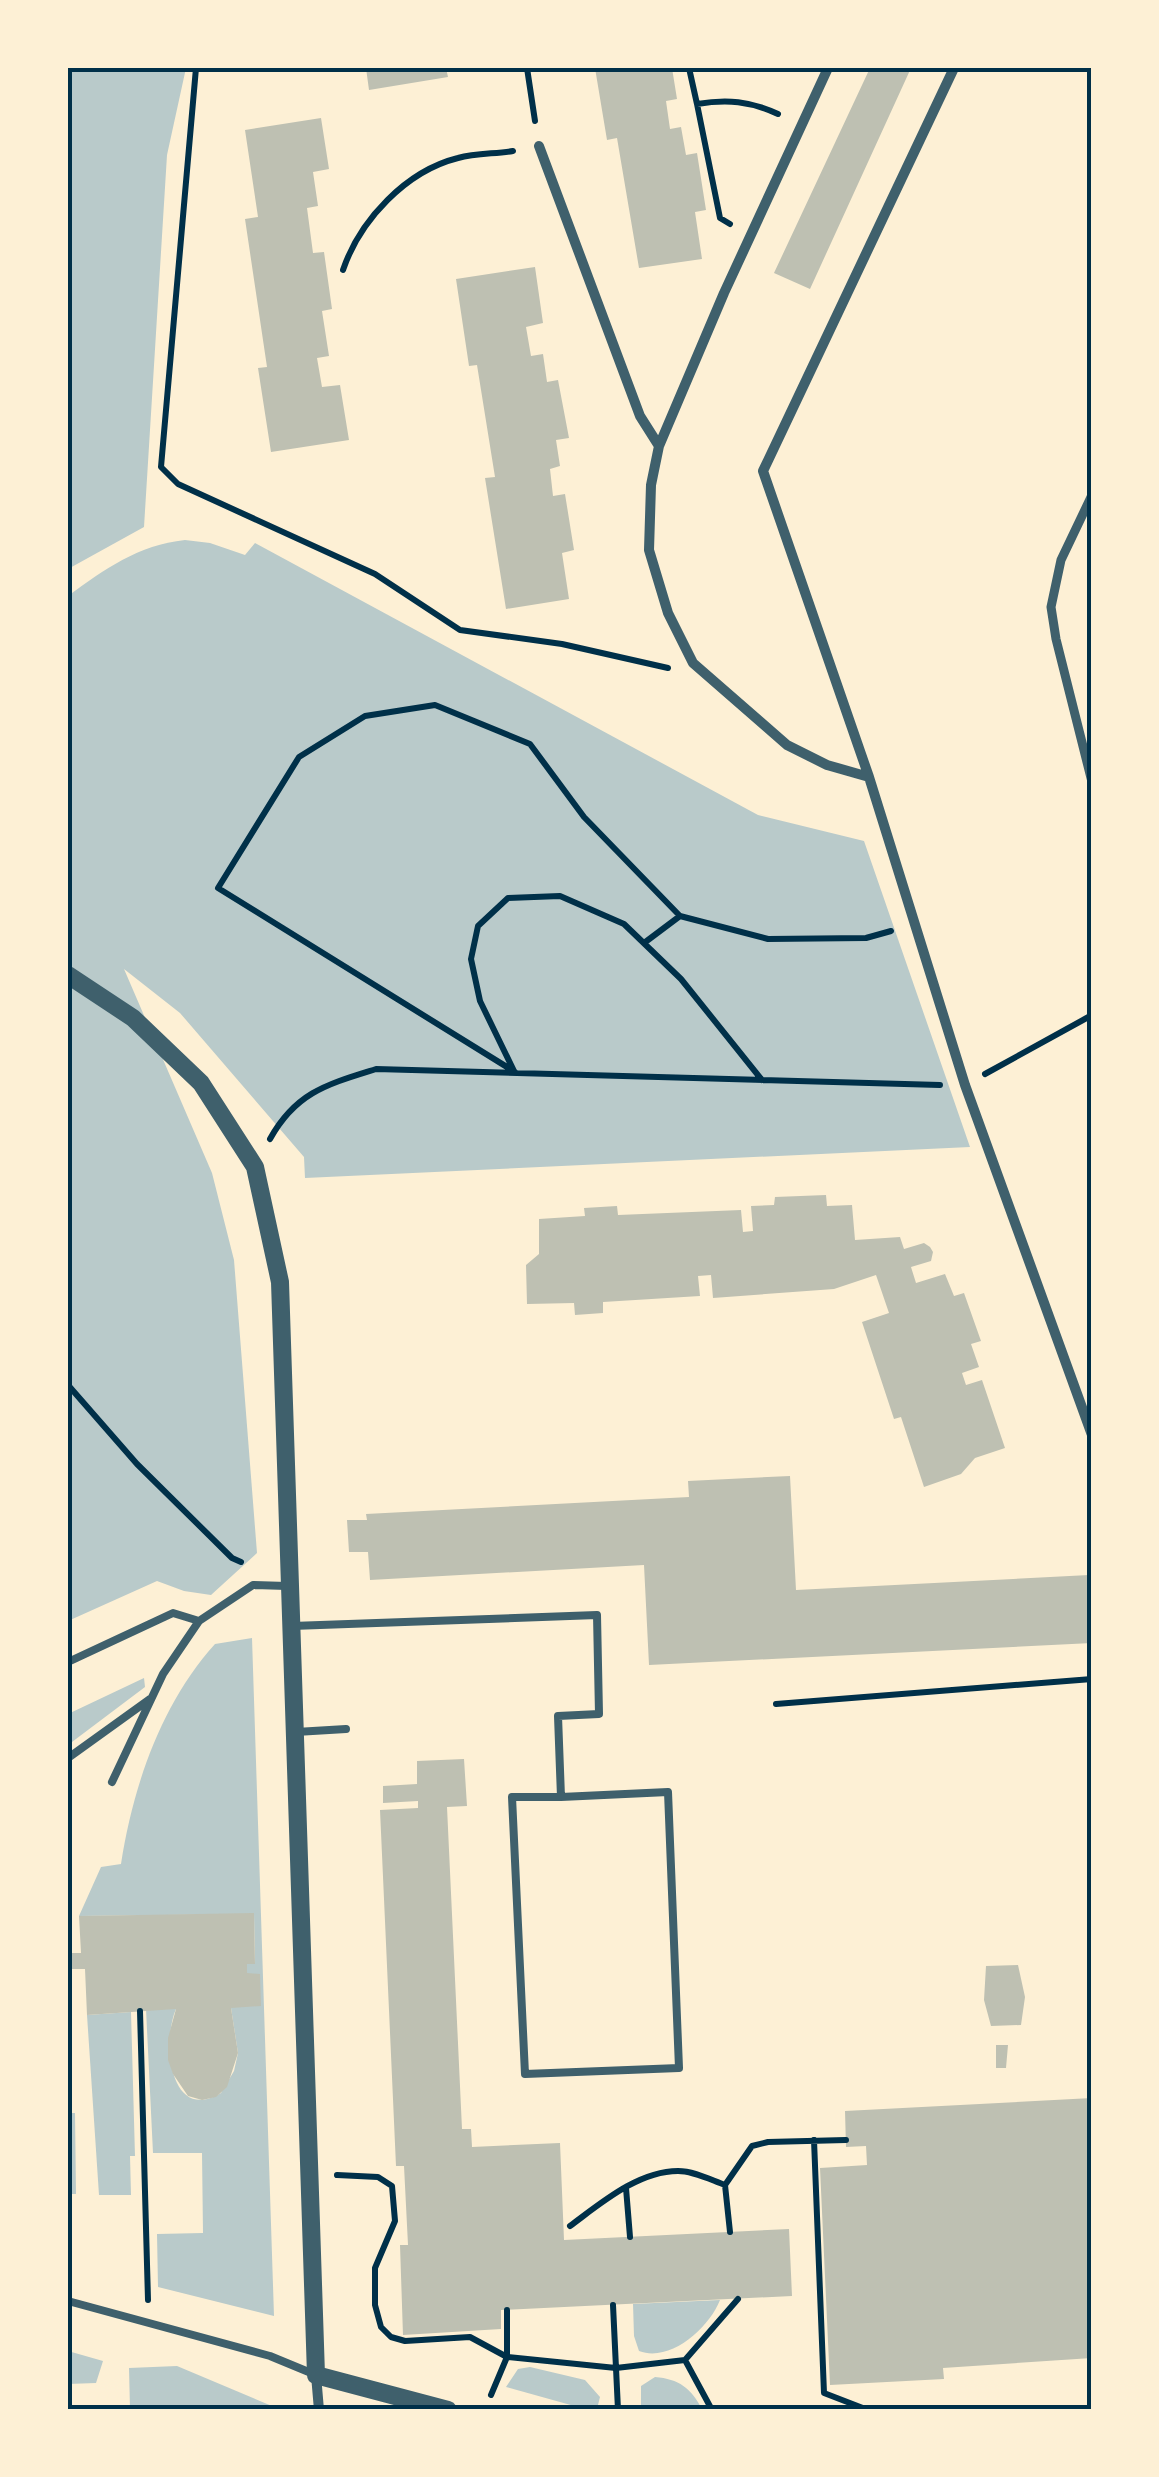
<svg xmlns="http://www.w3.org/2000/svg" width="1159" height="2477" font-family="'Work Sans',sans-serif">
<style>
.green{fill:#b9caca}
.building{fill:#bec0b2}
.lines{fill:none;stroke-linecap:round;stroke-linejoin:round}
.path{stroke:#003049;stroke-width:6}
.service{stroke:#3f606c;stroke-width:8}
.pedestrian{stroke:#3f606c;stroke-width:9}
.minor{stroke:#3f606c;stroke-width:10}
.tertiary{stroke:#3f606c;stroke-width:18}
.neatline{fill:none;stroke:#003049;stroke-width:4}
</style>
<rect width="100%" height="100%" fill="#fdf0d5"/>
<path class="green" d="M68,68H186L167,155L144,527L68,569Z
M185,540L210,543L245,555L255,543L758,815L864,841L970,1147L305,1178L304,1157L180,1013L124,969L212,1173L234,1260L257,1553L211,1595L184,1591L157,1581L68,1621V596C105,569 138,545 185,540Z
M252,1638L274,2316L158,2287L157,2234L203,2233L202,2153H153L146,2009H176C162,2041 169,2124 221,2093L234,2071L238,2053L231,2008L247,1973V1964L255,1963L254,1914L79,1916L101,1867L121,1864C133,1786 161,1704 215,1644Z
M144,1678L145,1687L68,1745V1714Z
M131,2012L135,2156H130L131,2195H99L87,2015Z
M68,2113H75L76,2194H68Z
M720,2300C709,2328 670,2363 639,2351L634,2336L633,2304Z
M68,2351L103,2361L96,2383L68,2384Z
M177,2366L279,2409H130L129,2368Z
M530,2367L585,2380L600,2397L597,2409H585L506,2387L518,2369Z
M655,2377C679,2379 691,2388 702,2409H641V2386Z"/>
<path class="building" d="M366,68H446L448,77L369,90Z
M595,68H672L677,99L666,101L670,129L681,127L686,155L697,153L706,210L695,212L702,259L639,268L617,138L607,140Z
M870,68H911L810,289L774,273Z
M321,118L329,169L313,172L318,206L307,208L313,253L324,252L332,309L322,311L329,356L317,358L322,387L340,385L349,440L271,452L258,368L267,367L245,219L258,217L245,130Z
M535,267L543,323L526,327L531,356L543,354L547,382L558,380L569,438L556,440L560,466L550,469L553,496L565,494L574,550L562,553L569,599L506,609L485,478L495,477L477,365L469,366L456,279Z
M826,1195L827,1206L852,1205L855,1240L900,1237L904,1249L924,1243L930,1247L933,1252L931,1261L911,1267L916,1283L945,1274L954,1296L964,1293L981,1341L971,1344L979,1367L962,1373L966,1385L982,1380L1005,1448L975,1458L961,1474L924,1487L901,1417L894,1419L862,1322L889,1313L876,1275L834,1289L713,1298L711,1275L698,1276L700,1296L603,1302V1313L575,1315L574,1303L527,1304L526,1265L539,1254V1219L585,1216L584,1208L617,1206L618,1215L741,1210L743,1232L753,1231L751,1206L774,1205L775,1197Z
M790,1476L796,1590L1089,1575V1581H1092V1643L649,1665L644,1565L370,1580L368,1552H349L347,1520H367L366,1514L689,1497L688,1481Z
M464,1759L467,1806L447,1807L462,2129H471L472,2147L560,2143L564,2240L789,2229L792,2296L501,2310V2329L403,2335L400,2245H408L404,2166H396L380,1810L418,1808V1801L383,1803V1786L417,1784V1761Z
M254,1913L255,1964H247V1973L260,1974L261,2006L231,2008L238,2053L227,2087L216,2097L202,2100L188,2096L173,2074L168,2060V2038L176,2009L87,2015L85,1969H68V1953H81L79,1916Z
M1018,1965L1025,1997L1021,2025L991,2026L984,2000L986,1966Z
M996,2045H1008L1006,2068H996Z
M1092,2098V2358L943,2368L944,2379L830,2385L820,2168L867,2165L866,2146L846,2147L845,2111Z"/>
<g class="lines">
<path class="path" d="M196,68L161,467L178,484L375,574L460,630L562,644L668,668
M527,68L535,121
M689,68L697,104C727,99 750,101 778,114
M697,104L720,218L730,224
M343,270C360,220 406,171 458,158C476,153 495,154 513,151
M644,943L680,916
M514,1071L480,1001L471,959L478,926L508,898L560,896L624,924L681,979L762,1080
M515,1072L218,888L299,757L365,716L435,705L530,744L584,817L680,916L768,939L866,938L891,931
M985,1074L1092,1015
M270,1139C296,1092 328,1084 376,1069L940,1085
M68,1385L137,1464L232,1558L241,1562
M776,1704L1092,1679
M140,2011L148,2300
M814,2140L824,2393L868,2410
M337,2175L378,2177L392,2186L395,2221L375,2268V2305L381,2327L391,2337L405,2341L470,2337L507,2357L616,2368L613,2305
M626,2188L630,2237
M570,2226C600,2204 638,2171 678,2171C694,2171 711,2180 725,2185
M730,2232L725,2185L752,2146L768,2142L846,2140
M491,2395L507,2357V2310
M618,2410L616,2368L685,2360
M712,2410L685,2360L738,2299"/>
<path class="service" d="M292,1626L597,1615L599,1714L558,1716L561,1797L668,1792L679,2068L525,2074L512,1797H561
M68,1662L173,1613L199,1621
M296,1732L346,1729
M68,1758L150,1699
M112,1782L163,1674L199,1621L253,1585L287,1586
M68,2301L270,2356L316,2375"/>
<path class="pedestrian" d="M1092,495L1061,560L1051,607L1056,639L1092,782"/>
<path class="minor" d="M828,68L724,293L659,446L651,485L649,550L668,613L693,663L787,745L827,765L869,777
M954,68L763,471L869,777L965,1085L1092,1435
M539,146L640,416L659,446
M316,2375L319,2410"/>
<path class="tertiary" d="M68,975L133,1018L201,1083L255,1167L280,1282L316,2375L448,2410"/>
</g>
<rect width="1159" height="2477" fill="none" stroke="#fdf0d5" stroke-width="140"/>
<rect x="70" y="70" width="1019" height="2337" class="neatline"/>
</svg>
